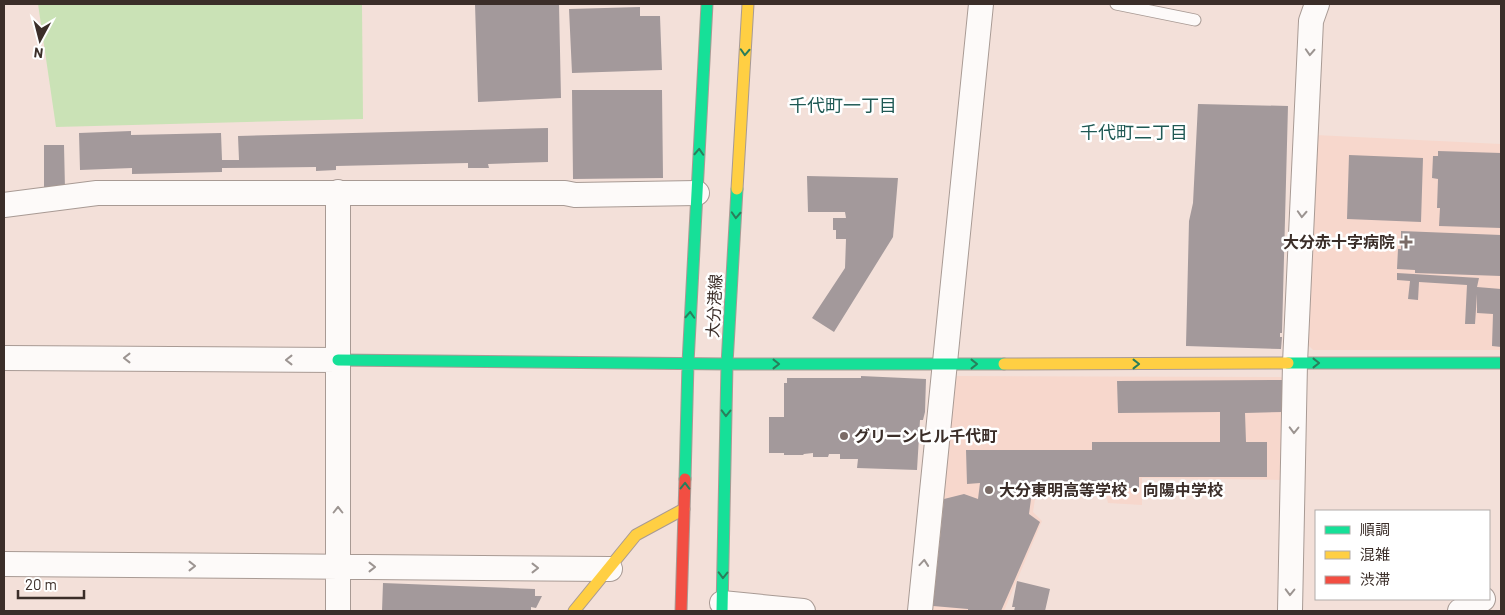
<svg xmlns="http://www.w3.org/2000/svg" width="1505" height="615" font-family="Barlow,'Noto Sans JP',sans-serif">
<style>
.built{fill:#f7d7cc}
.green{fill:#cae2b6}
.building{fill:#a3999b}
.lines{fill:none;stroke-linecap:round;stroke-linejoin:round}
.lane-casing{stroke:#a89a94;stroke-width:13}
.street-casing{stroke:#a89a94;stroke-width:26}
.fast-casing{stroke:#a89a94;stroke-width:13}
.slow-casing{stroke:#a89a94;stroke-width:13}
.jam-casing{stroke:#a89a94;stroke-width:13}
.lane{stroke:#fdfaf9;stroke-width:11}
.street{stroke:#fdfaf9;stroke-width:24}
.fast{stroke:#16e098;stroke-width:11}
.slow{stroke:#ffcf43;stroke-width:11}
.jam{stroke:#f24e42;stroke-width:11}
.oneway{stroke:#2a7e5b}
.oneway2{stroke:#9c9491}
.poi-dot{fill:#7b6c67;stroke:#fff;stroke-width:2}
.labels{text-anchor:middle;stroke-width:5;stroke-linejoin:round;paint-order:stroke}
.poi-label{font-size:16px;font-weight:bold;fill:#3b2e29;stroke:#fff;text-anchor:start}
.street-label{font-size:16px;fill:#3b2e29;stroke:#fff}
.neighbourhood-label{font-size:18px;fill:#1f5954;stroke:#fff}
</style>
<rect width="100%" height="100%" fill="#f3e0d9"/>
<path class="built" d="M1315,135L1501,144V350H1313L1308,345L1306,341Z
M957,376L1281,377L1288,384L1284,480L1142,478V505L1108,503L1104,486H1037L1033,512L1042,521L1004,611H934L932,607L953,381Z"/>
<path class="green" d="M38,4H362L363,119L56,127Z"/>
<path class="building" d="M475,4H559L561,98L478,102Z
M640,7V16H660L662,70L572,73L569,9Z
M572,90H662L663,178L573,179Z
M1198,104L1288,106L1282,333H1280V337H1282L1281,349L1186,346L1189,221L1193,203Z
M548,128V162L488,164L489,168H468V163L336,166V170L316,171V167L222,168V172L132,174V168L80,170L79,133L131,131V135L221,133L222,160H239L238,136Z
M44,145H64L65,189H44Z
M1438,151L1501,153V228L1439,226L1440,208H1437L1438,179L1432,178L1433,156H1438Z
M1349,155L1423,158L1421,222L1347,219Z
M807,176L898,178L893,237L834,332L812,318L845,268L846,239H836V230H833V218H846L845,212H808Z
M1401,231L1501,235V276L1415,273V270L1397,269L1398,249H1401Z
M1397,273L1479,278L1477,287L1501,289V347L1492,346L1493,314L1477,313V294L1475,324H1465L1467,285L1419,282L1418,300L1408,299L1410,281L1397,280Z
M861,376L926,379L925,412L923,420H920L917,470L857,468L858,459H840V454H829L828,457H813V453L804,454L803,455H784V453H769V417H784V383H787V378H861Z
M1283,380V412L1245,413L1246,442H1267V477H1139V488H1126V493L1108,492V484H1033L1029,514L1040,522L1001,611H968V609L933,606L944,499L964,494L978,499L980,483L967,484L966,450H1092V442H1220V412L1118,413L1117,381Z
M1017,581L1050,589L1045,611H1014L1015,607H1012Z
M383,583L535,589V596H542L536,608L531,607V611H382Z"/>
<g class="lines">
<g class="lane-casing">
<path id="lane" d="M1116,4L1195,20"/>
</g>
<g class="street-casing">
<path id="street" d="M4,205L97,193H565L575,195L697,193
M4,358L338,360
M4,564L610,569
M722,603L803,611
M338,611V192
M920,611L981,4
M1290,611L1295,363L1311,21L1317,4
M1460,611L1483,599"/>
</g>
<g class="fast-casing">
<path id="fast" d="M338,360L727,364H1004
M1288,363H1501
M685,479L688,363L707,4
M722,611L727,364L737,189"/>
</g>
<g class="slow-casing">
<path id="slow" d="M737,189L748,4
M1004,364L1288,363
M574,611L636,535L684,509"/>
</g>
<g class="jam-casing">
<path id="jam" d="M681,611L685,479"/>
</g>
<use href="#lane" class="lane"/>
<use href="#street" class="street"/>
<use href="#fast" class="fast"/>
<use href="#slow" class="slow"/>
<use href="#jam" class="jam"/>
</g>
<defs><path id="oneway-chevron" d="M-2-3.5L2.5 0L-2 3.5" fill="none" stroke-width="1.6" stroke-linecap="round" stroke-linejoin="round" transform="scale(1.25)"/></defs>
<g class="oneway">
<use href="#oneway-chevron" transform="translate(745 52) rotate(93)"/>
<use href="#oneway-chevron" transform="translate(699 152) rotate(-87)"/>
<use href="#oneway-chevron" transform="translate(736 215) rotate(93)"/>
<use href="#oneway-chevron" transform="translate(690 315) rotate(-87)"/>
<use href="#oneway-chevron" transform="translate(1316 363)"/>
<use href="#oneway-chevron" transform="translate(776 364)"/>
<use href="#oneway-chevron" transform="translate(974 364)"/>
<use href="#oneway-chevron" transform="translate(1136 364)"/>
<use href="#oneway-chevron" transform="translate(726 413) rotate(91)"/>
<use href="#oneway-chevron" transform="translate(685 486) rotate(-89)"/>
<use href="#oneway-chevron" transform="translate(723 575) rotate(91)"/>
</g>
<g class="oneway2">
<use href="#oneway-chevron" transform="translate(1310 52) rotate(93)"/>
<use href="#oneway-chevron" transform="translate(1302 214) rotate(93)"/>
<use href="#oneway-chevron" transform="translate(127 358) rotate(-180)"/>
<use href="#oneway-chevron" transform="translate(289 360) rotate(-180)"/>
<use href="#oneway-chevron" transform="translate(1294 430) rotate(91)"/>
<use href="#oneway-chevron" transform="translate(338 510) rotate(-90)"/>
<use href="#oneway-chevron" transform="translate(924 563) rotate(-85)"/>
<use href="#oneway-chevron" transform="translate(192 566)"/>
<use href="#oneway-chevron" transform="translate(372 567)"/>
<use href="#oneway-chevron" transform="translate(535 568)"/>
<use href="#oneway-chevron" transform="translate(1290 592) rotate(91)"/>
</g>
<g class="poi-dot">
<path d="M1403.5 234.5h5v5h5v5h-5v5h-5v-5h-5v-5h5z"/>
<circle cx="844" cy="436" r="5"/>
<circle cx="989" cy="490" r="5"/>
</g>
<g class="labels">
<g class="poi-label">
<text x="1395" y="248" text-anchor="end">大分赤十字病院</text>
<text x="854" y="442">グリーンヒル千代町</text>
<text x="999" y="496">大分東明高等学校・向陽中学校</text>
</g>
<g class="street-label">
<text transform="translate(714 306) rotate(-87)" y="6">大分港線</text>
</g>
<g class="neighbourhood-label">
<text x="843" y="112">千代町一丁目</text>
<text x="1134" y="139">千代町二丁目</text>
</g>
</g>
<rect width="1505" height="615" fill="none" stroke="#3b2e29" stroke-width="10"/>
<rect x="1315" y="510" width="175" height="90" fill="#ffffff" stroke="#b1aba9"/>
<rect x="1325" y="526" width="25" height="8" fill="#16e098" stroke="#b1aba9"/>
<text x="1360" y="535" font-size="15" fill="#3b2e29">順調</text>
<rect x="1325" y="551" width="25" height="8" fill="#ffcf43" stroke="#b1aba9"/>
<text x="1360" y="560" font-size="15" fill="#3b2e29">混雑</text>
<rect x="1325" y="576" width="25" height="8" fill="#f24e42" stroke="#b1aba9"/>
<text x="1360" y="585" font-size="15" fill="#3b2e29">渋滞</text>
<g transform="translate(40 40) rotate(187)" stroke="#ffffff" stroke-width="4" paint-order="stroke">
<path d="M0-4L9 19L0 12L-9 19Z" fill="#3b2e29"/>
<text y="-8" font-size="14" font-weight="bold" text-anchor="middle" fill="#3b2e29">N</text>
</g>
<path d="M18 590v8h66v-8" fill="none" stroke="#3b2e29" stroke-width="2.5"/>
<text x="25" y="590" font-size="15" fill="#3b2e29" stroke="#ffffff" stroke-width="4" paint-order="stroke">20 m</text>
</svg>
